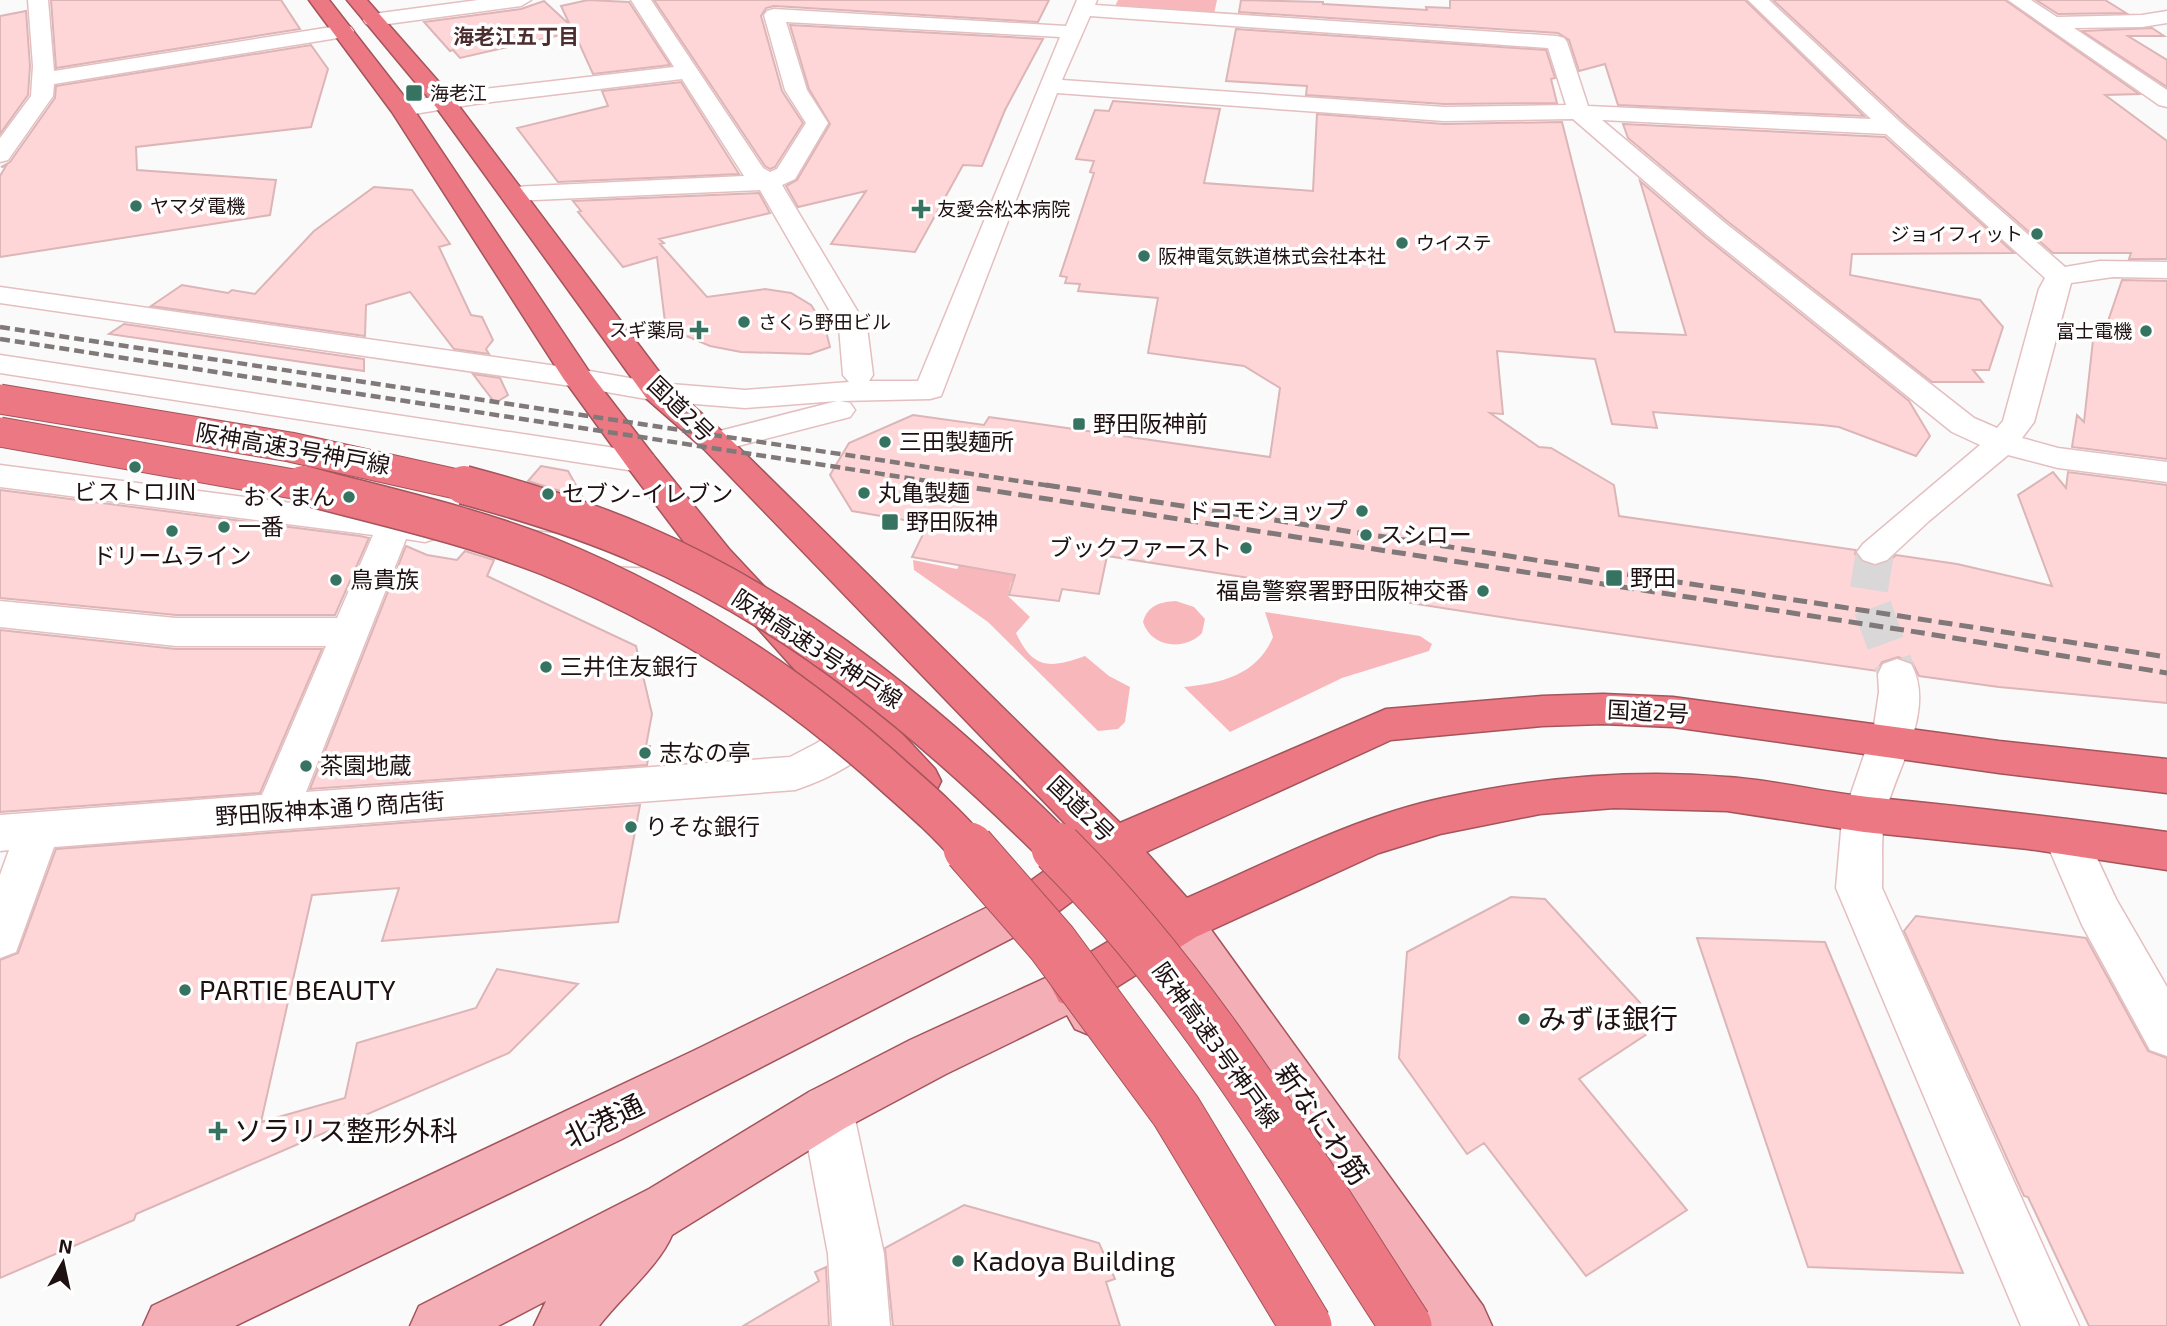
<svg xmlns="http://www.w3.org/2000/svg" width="2167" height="1326" font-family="'Exo 2','Noto Sans JP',sans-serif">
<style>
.green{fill:#f8b8bb}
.building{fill:#ffd6d8;stroke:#dcb5b7;stroke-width:2}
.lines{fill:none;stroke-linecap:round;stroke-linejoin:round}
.minor-tunnel{stroke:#d9d7d7;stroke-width:38;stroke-dasharray:38 19;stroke-linecap:butt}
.minor-casing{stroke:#e5bec0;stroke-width:3}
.major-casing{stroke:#a4545b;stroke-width:3}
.highway-casing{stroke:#a4545b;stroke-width:3}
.minor{fill:#fff;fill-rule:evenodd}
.major{fill:#f4aeb5;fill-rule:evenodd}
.highway{fill:#ec7883;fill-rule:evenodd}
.rail-far1{stroke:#817979;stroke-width:4.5;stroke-dasharray:10 5;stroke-linecap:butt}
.rail{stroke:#817979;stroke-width:5;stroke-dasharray:14 7;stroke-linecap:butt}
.highway-bridge-far2-casing{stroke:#a4545b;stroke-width:31;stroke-linecap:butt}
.highway-bridge-far1-casing{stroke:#a4545b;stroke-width:41;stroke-linecap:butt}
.highway-bridge-casing{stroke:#a4545b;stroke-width:53;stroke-linecap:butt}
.highway-bridge-far2{stroke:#ec7883;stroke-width:29}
.highway-bridge-far1{stroke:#ec7883;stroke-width:38}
.highway-bridge{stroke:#ec7883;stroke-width:51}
.poi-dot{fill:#367360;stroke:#fff;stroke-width:2.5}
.labels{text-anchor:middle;stroke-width:7;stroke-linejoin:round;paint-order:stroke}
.far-poi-label{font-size:19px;fill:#1f1112;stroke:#fff;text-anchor:start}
.far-neighbourhood-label{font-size:21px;font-weight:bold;fill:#4c2e30;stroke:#fff}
.street-label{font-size:23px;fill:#1f1112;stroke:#fff}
.poi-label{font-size:23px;fill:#1f1112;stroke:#fff;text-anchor:start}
.near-poi-label{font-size:28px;fill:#1f1112;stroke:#fff;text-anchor:start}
.near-street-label{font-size:28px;fill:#1f1112;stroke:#fff}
</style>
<rect width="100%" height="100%" fill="#fafafa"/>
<path class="green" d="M1118,0H1217L1214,14L1114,8Z
M965,553L1027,563L1011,583L1008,596L1030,617L1016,633C1033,669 1049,669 1085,656L1109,676L1130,687L1125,722L1118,729L1098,731L988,622L914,570L913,560L957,569Z
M1176,601L1194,607L1205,619L1202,633C1185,651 1151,648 1143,622C1148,605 1160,602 1176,601Z
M1265,612L1420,636L1432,644L1429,651L1342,678L1230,732L1184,687C1222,683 1257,675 1273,637Z"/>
<path class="building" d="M51,0H281L300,29L56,68Z
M588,0L629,2L670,65L593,74L574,32L460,58L453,50L450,51L424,22L521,9L544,1L570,25L561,6Z
M654,0H1049L1038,22L774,6L766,8L761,16L782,91L803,123L775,167L770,169L765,166Z
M1241,0L1323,2V4L1427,10L1426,7L1450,8V0H1745L1864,116L1618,105L1605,64L1579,71L1569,40L1558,33L1239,12Z
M1773,0H2005L2139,94L2105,95L2167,141V259H2129L2131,253H2053L1902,120Z
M2036,0H2105L2126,13L2058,14Z
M26,11L30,66L28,95L0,134V16Z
M790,25L1043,39L1005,110L982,166L963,165L915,252L831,244L866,191L798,207L786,186L797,180L830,124L809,89Z
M2152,28L2164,36H2128L2167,60V87L2082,31Z
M1236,29L1546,50L1555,78L1551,79L1557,103L1444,104L1306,95L1307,86L1226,81Z
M311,45L328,69L311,127L136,147L137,170L276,180L270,215L0,257V176L6,166L1,167L10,162L55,98L56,86Z
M681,82L739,174L558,182L517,128L608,106L602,91Z
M1113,101L1220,109L1204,183L1313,191L1317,114L1444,124L1562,122L1615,332L1686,335L1640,181L1705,237L1909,401L1930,436L1916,456L1839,427L1822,425L1653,412L1657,428L1612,424L1595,359L1497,351L1503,414L1490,413L1539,447L1551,448L1614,485L1619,516L1856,550L1855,554L1861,562L1874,566L1888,562L1896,555L1957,564L2052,586L2018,495L2053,472L2066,488L2068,472L2167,485V703L1999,687L1919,676L1912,662L1898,657L1882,662L1877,671L1520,620L1107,556L1099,594L1062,589L1059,601L1009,595L1015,575L912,557L928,524L852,511L830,475L849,443L913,415L984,425L989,417L1270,457L1280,388L1244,366L1148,353L1158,298L1078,291L1080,284L1065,283L1067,277L1060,276L1094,173L1090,172L1094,161L1076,159L1095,110L1109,111Z
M1623,124L1885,137L2014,253L1852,254L1850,275L1980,300L2003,327L1989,370H1973L1983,382H1932L1727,221L1628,138Z
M374,187L412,190L450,244L439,247L471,315L482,317L493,340L486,349L489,354L454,349L410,292L366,305L365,336L151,306L182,285L228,293L232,290L255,294L314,231Z
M759,193L770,213L659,239L664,243L660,244L707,297L765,289L791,293L811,305L825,327L830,347L810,354L741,352L710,346L672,330L665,322L657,257L623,267L578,212L581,211L573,201Z
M2122,280L2167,281V459L2072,447L2077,415L2084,422L2095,322L2107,324Z
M124,324L364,359V371L109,334Z
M473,374L500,378L508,395L495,403Z
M541,466L568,471L583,498L528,481Z
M0,490L360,536L369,538L335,615H176L0,598Z
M406,546L427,555L457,560L465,551L494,560L487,576L636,646L652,714L646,746H650L647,765L310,789Z
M0,630L176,649H322L260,793L0,812Z
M640,805L618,922L382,941L399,888L312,895L261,1122L345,1098L357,1043L476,1008L497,969L578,984L509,1053L136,1214L134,1220L0,1278V960L18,953L56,849Z
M1511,897L1545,899L1643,1006L1650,1032L1579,1079L1687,1210L1586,1276L1484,1143L1467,1154L1399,1058L1407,952Z
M1916,916L2086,938L2148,1051L2167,1058V1326H2089L2028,1197L2024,1196L1904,931Z
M1697,938L1825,942L1963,1273L1808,1267Z
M964,1205L1099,1243L1115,1279L1106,1282L1120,1326H893L885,1248Z
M826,1267L829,1326H743L819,1281L815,1272Z"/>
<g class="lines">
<path class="minor-tunnel" d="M1875,552L1868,595L1897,674"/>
<g class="minor-casing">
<path id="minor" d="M28,0H48L54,71L344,25L351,27L354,31L351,35L344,37L54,84L53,96L8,160L0,162V138L31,96L33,66Z
M478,0H531L521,6L373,26L366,24L363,20L366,16L373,14Z
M631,0H651L763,168L770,172L777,169L806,123L785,90L764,15L767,11L774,9L1066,26L1077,0H1097L1095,5L1557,36L1564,38L1567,42L1588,106L1871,119L1748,0H1769L1900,122L2065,267L2100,261L2167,262V278L2113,277L2071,283L2034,422L2022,438L2058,448L2167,462V482L2058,468L2008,455L1929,521L1887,560L1875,564L1863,560L1857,552L1863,544L1980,445L1952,432L1707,235L1573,119L1444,121L1057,93L941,396L930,399L840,401L850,403L855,410L850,417L715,452L704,449L699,442L704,435L837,401L745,408L658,401L578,387L0,303V287L578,369L658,383L745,390L849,382L843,375L839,327L760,190L512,201L503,199L500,194L503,189L512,187L744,176L682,79L475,104L402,116L394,114L391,109L394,104L402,102L475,90L674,67ZM1090,16L1548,48L1566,105L1444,107L1062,80ZM786,22L1060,37L918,381H869L873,375L867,327L782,185L795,179L828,123L807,90ZM1602,120L1886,134L2045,278L2039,289L2003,421L1997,428L1974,418L1725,223Z
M2008,0H2031L2057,17L2142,15L2167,11V23L2142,27L2074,28L2167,90V107L2159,105Z
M0,355L641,452L653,455L657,462L653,469L641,472L0,373Z
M0,465L437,522L442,530L437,538L425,542L406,539L306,792L790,757L817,743L855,715L869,710L883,715L889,726C872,758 828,779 795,790L54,847L16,952L0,958V875L9,850L0,851V815L262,795L326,646H176L0,627V601L176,618H337L373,535L0,487Z
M526,530L616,541L661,543L674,546L679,555L674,564C642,572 547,560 514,550L509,542L514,534Z
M1897,659L1911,664C1936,709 1897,767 1886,811C1880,836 1883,863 1882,888L2079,1326H2021L1836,888L1842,820L1874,726L1879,692L1878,674L1883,664Z
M2066,819L2081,824L2116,899L2167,987V1056L2150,1050L2082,925L2044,837L2051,824Z
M827,1084L845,1092L853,1110L884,1254L890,1326H832L828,1254L801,1110L809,1092Z"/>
</g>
<g class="major-casing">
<path id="major" d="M1031,886L1047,892L1054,906L1047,920L622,1139L235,1326H143L152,1306L693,1051Z
M1180,903L1196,909L1483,1306L1492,1326H1429L1164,937L1157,923L1164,909Z
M1076,964L1093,970L1116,1013L1109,1029L1092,1036L1075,1029L1067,1015L946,1074L845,1128L672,1235C660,1265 620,1298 599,1326H534L546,1301L498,1326H410L419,1306L649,1189L809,1092L910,1040Z"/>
</g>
<g class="highway-casing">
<path id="highway" d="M309,0H329L410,104L590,373L653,455L729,549L935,769L941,781L935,793L920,798L905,793L703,567L629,469L563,378L392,112Z
M347,0H367L452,97L669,385L726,435L1120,823L1386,709L1542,696L1603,694L1673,697L1999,741L2167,759V793L1999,773L1673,727L1603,724L1542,726L1391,740L1146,852L1187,898C1270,862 1354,817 1443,798C1536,778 1631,769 1726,777C1774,780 1821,792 1868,797C1968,807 2067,818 2167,832V870L2028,849L1864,832L1727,811L1614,808L1540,814L1440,834L1379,853L1196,937L1093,1002L1076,1008L1059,1002L1042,969L1049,954L1066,947L1084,956L1148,918L1110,873L1047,920L1031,926L1015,920L1008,906L1015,892L1084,843L704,449L647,399L436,107Z"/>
</g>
<use href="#minor" class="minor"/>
<use href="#major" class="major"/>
<use href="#highway" class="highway"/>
<path class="rail-far1" d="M0,327L1058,487
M0,339L967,487"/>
<path class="rail" d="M956,485L1923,633L2167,673
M1046,485L2167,657"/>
<g class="highway-bridge-far2-casing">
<path id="highway-bridge-far2" d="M0,399L290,447L470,487
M0,432L310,487"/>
</g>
<g class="highway-bridge-far1-casing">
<path id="highway-bridge-far1" d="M303,485C385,507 468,525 547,556C676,608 795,686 898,780C923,802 948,824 970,850
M464,485C524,501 583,519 640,544C802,614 935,727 1059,850"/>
</g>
<g class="highway-bridge-casing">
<path id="highway-bridge" d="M969,848L1052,943L1176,1111L1306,1326
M1057,848C1197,987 1299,1162 1406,1326"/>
</g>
<use href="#highway-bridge-far2" class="highway-bridge-far2"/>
<use href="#highway-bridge-far1" class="highway-bridge-far1"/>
<use href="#highway-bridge" class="highway-bridge"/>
</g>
<g class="poi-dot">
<rect x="405" y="84" width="18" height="18" rx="3.5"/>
<circle cx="136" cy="206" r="7"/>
<path d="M917.5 198.5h7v7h7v7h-7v7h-7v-7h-7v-7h7z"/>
<circle cx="2037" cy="234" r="7"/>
<circle cx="1402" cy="243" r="7"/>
<circle cx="1144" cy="256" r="7"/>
<circle cx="744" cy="322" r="7"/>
<path d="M695.5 319.5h7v7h7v7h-7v7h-7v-7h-7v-7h7z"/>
<circle cx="2146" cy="331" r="7"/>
<rect x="1072" y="417" width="14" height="14" rx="3.5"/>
<circle cx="885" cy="442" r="7"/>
<circle cx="135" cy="467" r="7"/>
<circle cx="864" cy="493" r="7"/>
<circle cx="548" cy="494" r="7"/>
<circle cx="349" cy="497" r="7"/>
<circle cx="1362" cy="511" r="7"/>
<rect x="881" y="513" width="18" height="18" rx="3.5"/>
<circle cx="224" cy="527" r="7"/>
<circle cx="172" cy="531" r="7"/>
<circle cx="1366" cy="535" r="7"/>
<circle cx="1246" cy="548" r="7"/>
<rect x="1605" y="569" width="18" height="18" rx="3.5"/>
<circle cx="336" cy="580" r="7"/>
<circle cx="1483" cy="591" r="7"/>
<circle cx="546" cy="667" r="7"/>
<circle cx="645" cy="753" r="7"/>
<circle cx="306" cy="766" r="7"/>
<circle cx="631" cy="827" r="7"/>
<circle cx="185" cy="990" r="7"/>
<circle cx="1524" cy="1019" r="7"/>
<path d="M214.5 1120.5h7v7h7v7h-7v7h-7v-7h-7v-7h7z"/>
<circle cx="958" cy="1261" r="7"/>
</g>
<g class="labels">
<g class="far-poi-label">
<text x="430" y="100">海老江</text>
<text x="150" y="213">ヤマダ電機</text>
<text x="937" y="216">友愛会松本病院</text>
<text x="2023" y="241" text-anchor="end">ジョイフィット</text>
<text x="1416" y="250">ウイステ</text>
<text x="1158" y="263">阪神電気鉄道株式会社本社</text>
<text x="758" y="329">さくら野田ビル</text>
<text x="685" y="337" text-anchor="end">スギ薬局</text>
<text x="2132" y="338" text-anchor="end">富士電機</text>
</g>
<g class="far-neighbourhood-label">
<text x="516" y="44">海老江五丁目</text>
</g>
<g class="street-label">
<text transform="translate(681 409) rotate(44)" y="8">国道2号</text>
<text transform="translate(293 449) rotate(10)" y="8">阪神高速3号神戸線</text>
<text transform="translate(817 649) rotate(33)" y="8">阪神高速3号神戸線</text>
<text transform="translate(1648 712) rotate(3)" y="8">国道2号</text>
<text transform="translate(330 809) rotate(-4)" y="8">野田阪神本通り商店街</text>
<text transform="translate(1081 809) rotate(44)" y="8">国道2号</text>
<text transform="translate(1216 1045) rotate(54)" y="8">阪神高速3号神戸線</text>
</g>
<g class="poi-label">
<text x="1093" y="432">野田阪神前</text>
<text x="899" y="450">三田製麺所</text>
<text x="135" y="500" text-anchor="middle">ビストロJIN</text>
<text x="878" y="501">丸亀製麺</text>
<text x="562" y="502">セブン-イレブン</text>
<text x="335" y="505" text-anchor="end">おくまん</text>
<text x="1348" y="519" text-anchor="end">ドコモショップ</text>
<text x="906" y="530">野田阪神</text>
<text x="238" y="535">一番</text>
<text x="1380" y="543">スシロー</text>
<text x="1232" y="556" text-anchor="end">ブックファースト</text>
<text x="172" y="564" text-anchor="middle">ドリームライン</text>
<text x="1630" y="586">野田</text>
<text x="350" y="588">鳥貴族</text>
<text x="1469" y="599" text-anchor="end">福島警察署野田阪神交番</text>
<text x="560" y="675">三井住友銀行</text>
<text x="659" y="761">志なの亭</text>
<text x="320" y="774">茶園地蔵</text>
<text x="645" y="835">りそな銀行</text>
</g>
<g class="near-poi-label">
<text x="199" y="1000">PARTIE BEAUTY</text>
<text x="1538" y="1029">みずほ銀行</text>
<text x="234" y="1141">ソラリス整形外科</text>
<text x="972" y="1271">Kadoya Building</text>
</g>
<g class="near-street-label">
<text transform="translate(604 1121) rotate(-26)" y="10">北港通</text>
<text transform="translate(1322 1124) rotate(55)" y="10">新なにわ筋</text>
</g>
</g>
<g transform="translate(63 1263) rotate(9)" stroke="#ffffff" stroke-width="5" paint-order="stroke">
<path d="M0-5L12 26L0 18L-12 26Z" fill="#1f1112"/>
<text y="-10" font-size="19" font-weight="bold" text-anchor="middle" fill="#1f1112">N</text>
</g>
</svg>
